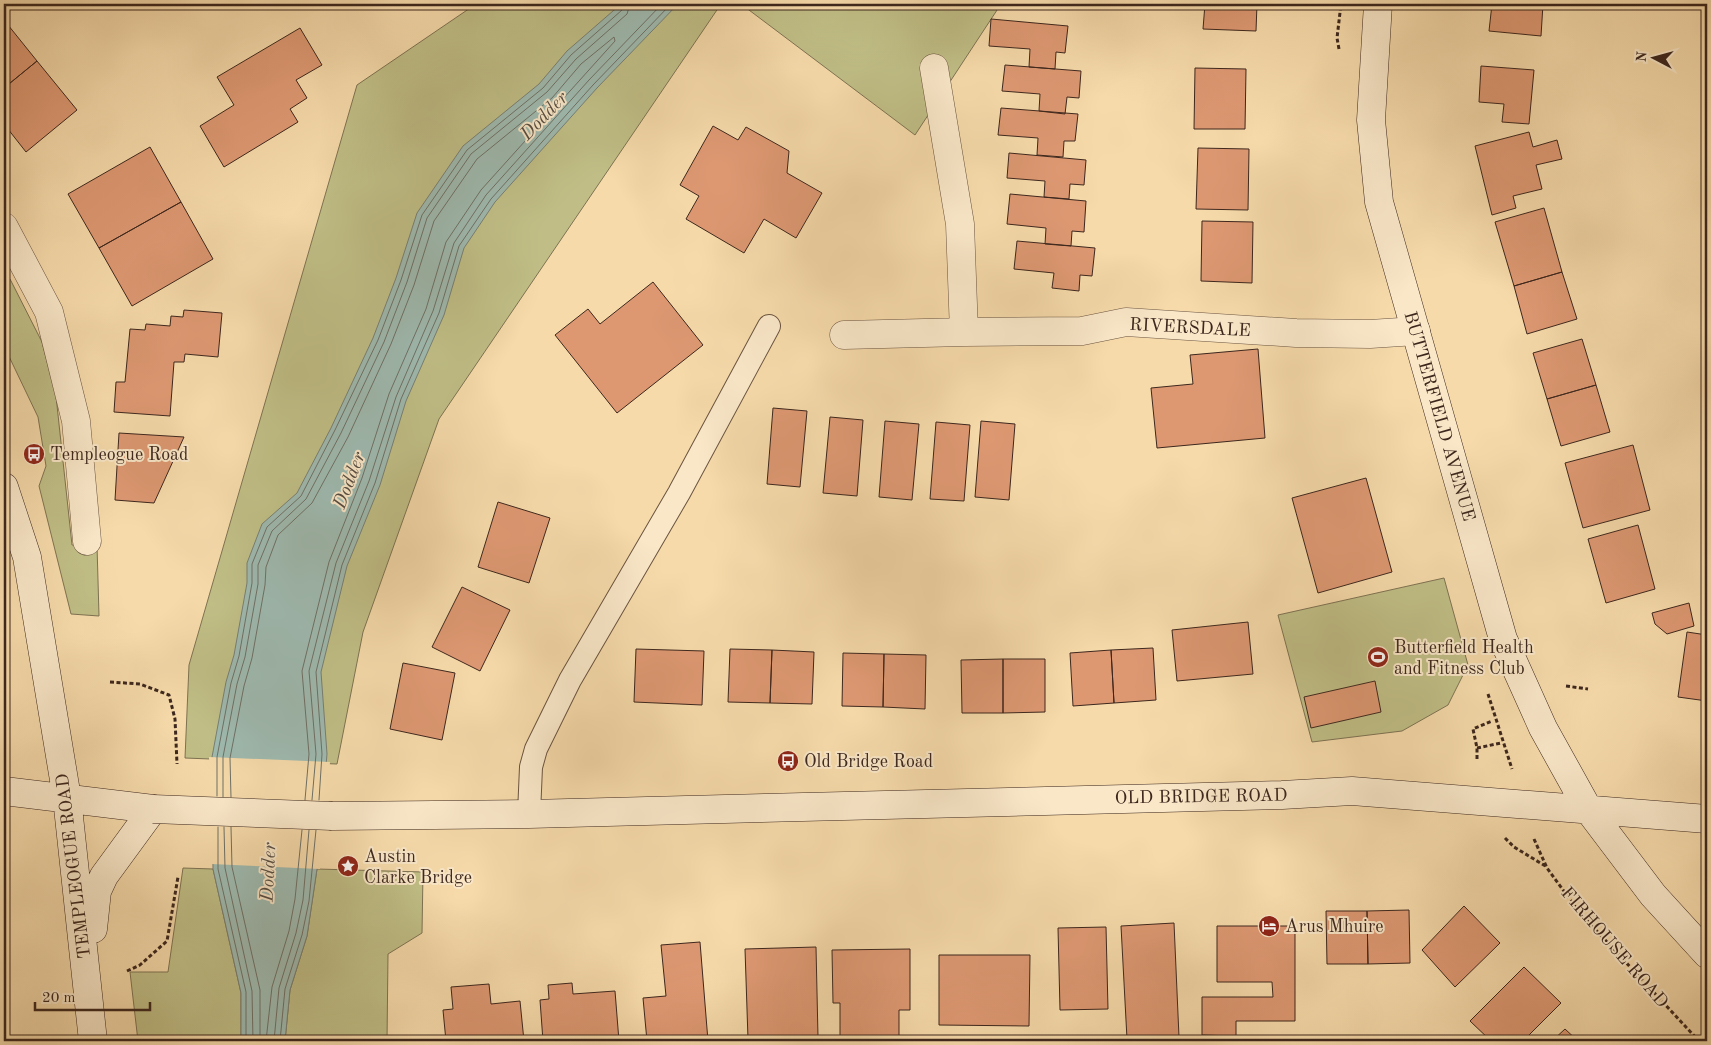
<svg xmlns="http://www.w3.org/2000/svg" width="1711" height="1045" font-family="'Old Standard TT',serif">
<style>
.green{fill:#c0be86;stroke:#7e7252}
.water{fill:#9ebab0;stroke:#777f75}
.pier{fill:#f6daaa}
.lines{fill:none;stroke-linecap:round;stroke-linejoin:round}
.shore{stroke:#6e7066;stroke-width:1}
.building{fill:#dd9872;stroke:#3d271d}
.service-casing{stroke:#6b5440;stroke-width:24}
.minor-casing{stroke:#6b5440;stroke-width:29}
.secondary-casing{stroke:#3d271d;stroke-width:29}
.path{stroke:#3d271d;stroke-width:3;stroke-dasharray:4 2.5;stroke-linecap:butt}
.service{stroke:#f9e7c8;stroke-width:22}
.minor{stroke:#f9e7c8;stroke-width:28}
.secondary{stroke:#f9e7c8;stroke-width:28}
.secondary-bridge-casing{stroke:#3d271d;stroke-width:29;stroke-linecap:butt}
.secondary-bridge{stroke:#f9e7c8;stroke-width:28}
.labels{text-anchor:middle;stroke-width:4;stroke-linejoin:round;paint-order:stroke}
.street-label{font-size:18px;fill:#3d271d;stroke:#f9e7c8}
.poi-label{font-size:18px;fill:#3d271d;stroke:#f9e7c8;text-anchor:start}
.water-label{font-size:19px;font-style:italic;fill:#554c42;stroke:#f9e7c8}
</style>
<rect width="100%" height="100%" fill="#f6daaa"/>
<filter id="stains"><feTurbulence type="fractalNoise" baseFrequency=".004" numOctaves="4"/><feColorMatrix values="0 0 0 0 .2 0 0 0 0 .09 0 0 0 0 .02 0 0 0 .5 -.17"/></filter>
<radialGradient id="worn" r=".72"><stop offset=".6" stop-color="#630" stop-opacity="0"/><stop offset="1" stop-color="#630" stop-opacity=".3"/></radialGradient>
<path class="green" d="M476,4H721L439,419L363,632L337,764L185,758L189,665L357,85Z
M741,4H1001L915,135Z
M10,279L42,342L56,396L72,545H97L99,616L71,614L39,486L46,466L38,417L4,346V281Z
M1444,578L1468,665L1448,705L1402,731L1312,742L1278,615Z
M183,868L213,869L241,993V1041H138L130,972H168Z
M317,869L423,872L422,933L388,954L387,1041H285L290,990L307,936Z"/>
<path class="water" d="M621,4H678L597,88L495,202L464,248L444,315L406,401L380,485L347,566L321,672L327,754L317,869L307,936L290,990L285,1041H241V993L213,869L212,757L226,682L234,655L247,583V563L262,524L297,493L331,428L373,338L396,278L417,213L463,146L539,84L567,51Z"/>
<path class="pier" d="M209,757L330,762L320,869L211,864Z"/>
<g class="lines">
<path class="shore" d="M217,796V757L231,683L239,656L252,583V564L267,527L301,496L335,430L378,340L401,280L422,215L467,150L543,88L571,55L622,10L624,4
M223,797V757L237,684L245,657L258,584V565L272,531L306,499L341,433L384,342L407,282L427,218L471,154L547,92L576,59L627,14L630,4
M231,797L230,758L244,686L252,658L265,585L266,567L278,535L312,503L348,437L391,344L414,285L434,221L477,159L552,98L581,64L614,37L615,41L481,190L446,242L426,309L389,394L362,478L329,562L302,671L309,754L305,800
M312,800L316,754L309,671L336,563L369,481L396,397L433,311L454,243L486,195L589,80L662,4
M319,800L322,754L316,672L342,565L375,483L401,399L439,313L459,246L491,199L593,85L671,4
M218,827V869L246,992V1041
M224,827L225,868L252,991L253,1041
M231,827L232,867L260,990V1041
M266,1041L272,987L289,931L295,899L302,830
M274,1041L279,988L296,933L303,900L309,830
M280,1041L285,989L302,935L309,901L316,830"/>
</g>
<path class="building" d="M1205,4H1257L1256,31L1203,29Z
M1492,4H1543L1541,36L1489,31Z
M991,19L1068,26L1065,53L1056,52L1055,69L1029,67L1030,49L989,46Z
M4,20L37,61L4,88Z
M300,28L322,65L296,80L307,98L290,109L298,122L224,167L200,126L234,105L217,77Z
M37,61L77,110L26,152L4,124V88Z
M1005,65L1081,71L1079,98L1067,97L1065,114L1039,111L1040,94L1002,91Z
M1481,66L1534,70L1529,124L1502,122L1504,104L1479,102Z
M1195,68L1246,69L1245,129H1194Z
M1001,108L1078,114L1075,141H1064L1063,157L1037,155L1038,138L998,135Z
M713,126L738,140L746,127L789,151L787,173L822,193L796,238L764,219L744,253L686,219L699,196L680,185Z
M1529,132L1533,147L1557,140L1562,159L1536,165L1542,189L1513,196L1516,208L1492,215L1475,146Z
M150,147L181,202L99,248L68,194Z
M1198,148L1249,149L1248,210L1196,209Z
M1009,153L1086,160L1084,185L1070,184L1069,199L1044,197L1045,181L1007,178Z
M1010,194L1086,201L1084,232L1072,231L1071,246L1045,244L1046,228L1007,224Z
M181,202L213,259L132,306L99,248Z
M1544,208L1562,272L1514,286L1495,222Z
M1202,221L1253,222L1252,283L1201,281Z
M1017,241L1095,248L1092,276L1080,275L1079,291L1052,288L1054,273L1014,269Z
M1562,272L1577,319L1527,334L1514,286Z
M653,282L703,345L617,413L555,335L588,309L600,324Z
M184,310L222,313L218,357L185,354L184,362H174L170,416L114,412L116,382H125L130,329L145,330L146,324L170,326L171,316L183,317Z
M1582,339L1596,385L1547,399L1533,353Z
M1258,349L1265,438L1157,448L1151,388L1193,384L1190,355Z
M1596,385L1610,432L1561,446L1547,399Z
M773,408L807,411L800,487L767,484Z
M830,417L863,420L857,496L823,493Z
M885,421L919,424L912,500L879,497Z
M981,421L1015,424L1009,500L975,497Z
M936,422L970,425L964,501L930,499Z
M119,433L184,437L154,503L115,500Z
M1633,445L1650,510L1583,528L1565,463Z
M1366,478L1392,572L1318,593L1292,498Z
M498,502L550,518L529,583L478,567Z
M1638,525L1655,589L1606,603L1588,539Z
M462,587L510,610L480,671L432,647Z
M1689,603L1694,626L1667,634L1655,624L1652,613Z
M1248,622L1253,674L1177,681L1172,630Z
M1687,632L1707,635V701L1678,697Z
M1153,648L1156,700L1114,703L1111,650Z
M636,649L704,651L702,705L634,702Z
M730,649L772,650L770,703L728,702Z
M772,650L814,652L812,704L770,703Z
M1111,650L1114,703L1073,706L1070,653Z
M843,653L884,654L883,707L842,706Z
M884,654L926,655L925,709L883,707Z
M1003,659H1045V712L1003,713Z
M1003,659V713H962L961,660Z
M403,663L455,673L442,740L390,729Z
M1375,681L1381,712L1311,728L1304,697Z
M1464,906L1500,943L1455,987L1422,950Z
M1409,910L1410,963L1368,964L1367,911Z
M1326,911H1367L1368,964H1327Z
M1174,923L1179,1037L1127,1039L1121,926Z
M1217,926H1295V1021H1236V1036L1202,1035V997H1273L1272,982H1217Z
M1106,927L1108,1009L1060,1010L1058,928Z
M700,942L708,1041H647L643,998L666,996L661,945Z
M816,947L818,1037L748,1039L745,949Z
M910,949V1010H899V1039L840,1040V1003H833L832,950Z
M939,955H1030L1029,1026L939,1025Z
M1524,967L1561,1003L1523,1041H1491L1470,1021Z
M572,983L573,994L615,991L619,1041H543L540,1000L549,999L548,985Z
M489,984L491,1004L520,1001L524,1041H446L443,1010L453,1009L451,987Z
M1565,1029L1578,1041H1552Z"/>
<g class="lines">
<g class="service-casing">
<path id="service" d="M529,814L531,767L536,749L570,680L679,493L769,326"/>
</g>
<g class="minor-casing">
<path id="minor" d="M934,68L960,224L964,332L1082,331L1126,322L1296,333L1370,334L1416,331
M4,227L49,312L76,421L87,541
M844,335L964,332"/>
</g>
<g class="secondary-casing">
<path id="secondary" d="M1378,4L1371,120L1379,202L1503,639L1543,728L1588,809L1653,895L1707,954
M4,487L27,557L67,798L93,1041
M4,791L153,809L104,876L97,891L93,929
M332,816L529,814L1282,795L1352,791L1707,819"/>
</g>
<path class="path" d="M1339,49L1337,38L1341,4
M110,682L140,684L169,695L175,719L177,764
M1566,686L1588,689
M1488,694L1512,769
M1477,748L1501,743
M1477,759V748L1473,729L1492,721
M1705,773L1706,777
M1505,838L1514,847L1547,867
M1534,839L1547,868L1580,913L1699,1041
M1707,856V857
M127,971L140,965L167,941L178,877"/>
<use href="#service" class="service"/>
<use href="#minor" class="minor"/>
<use href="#secondary" class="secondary"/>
<g class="secondary-bridge-casing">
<path id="secondary-bridge" d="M153,809L332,816"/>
</g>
<use href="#secondary-bridge" class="secondary-bridge"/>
</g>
<defs>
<g id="bus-disc" transform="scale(1.125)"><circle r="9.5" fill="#8f2418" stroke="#f9e7c8"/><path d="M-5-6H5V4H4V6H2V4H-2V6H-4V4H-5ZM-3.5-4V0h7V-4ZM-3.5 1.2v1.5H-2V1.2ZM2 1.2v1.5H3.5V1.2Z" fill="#fff"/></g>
<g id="stadium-disc" transform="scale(1.125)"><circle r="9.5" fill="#8f2418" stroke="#f9e7c8"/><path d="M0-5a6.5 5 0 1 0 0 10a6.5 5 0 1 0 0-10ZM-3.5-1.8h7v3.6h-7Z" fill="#fff"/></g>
<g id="sight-disc" transform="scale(1.125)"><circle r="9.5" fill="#8f2418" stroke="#f9e7c8"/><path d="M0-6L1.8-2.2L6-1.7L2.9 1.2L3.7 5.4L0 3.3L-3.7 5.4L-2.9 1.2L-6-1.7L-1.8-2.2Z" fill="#fff"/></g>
<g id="hotel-disc" transform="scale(1.125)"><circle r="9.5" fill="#8f2418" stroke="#f9e7c8"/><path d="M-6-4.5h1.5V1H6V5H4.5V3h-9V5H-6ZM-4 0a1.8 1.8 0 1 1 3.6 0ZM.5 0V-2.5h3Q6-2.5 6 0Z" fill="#fff"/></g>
</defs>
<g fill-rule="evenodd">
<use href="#bus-disc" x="34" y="454"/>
<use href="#stadium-disc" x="1378" y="657"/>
<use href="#bus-disc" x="788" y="761"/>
<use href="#sight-disc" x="348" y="866"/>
<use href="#hotel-disc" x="1269" y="926"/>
</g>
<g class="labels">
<g class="street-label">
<text transform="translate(1190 327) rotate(3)" y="6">RIVERSDALE</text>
<text transform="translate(1440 416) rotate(74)" y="6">BUTTERFIELD AVENUE</text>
<text transform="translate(1201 796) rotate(-1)" y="6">OLD BRIDGE ROAD</text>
<text transform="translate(73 866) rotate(-97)" y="6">TEMPLEOGUE ROAD</text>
<text transform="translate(1615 947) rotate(49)" y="6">FIRHOUSE ROAD</text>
</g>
<g class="poi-label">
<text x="50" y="460">Templeogue Road</text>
<text x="1394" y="653">Butterfield Health<tspan x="1394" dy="21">and Fitness Club</tspan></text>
<text x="804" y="767">Old Bridge Road</text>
<text x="364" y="862">Austin<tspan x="364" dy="21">Clarke Bridge</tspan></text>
<text x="1285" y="932">Arus Mhuire</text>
</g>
<g class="water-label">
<text transform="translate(543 115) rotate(-46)" y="7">Dodder</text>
<text transform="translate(348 480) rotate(-69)" y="7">Dodder</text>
<text transform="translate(267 872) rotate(-87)" y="7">Dodder</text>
</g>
</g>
<rect width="1711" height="1045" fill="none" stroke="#f6daaa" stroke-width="20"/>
<rect x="5" y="5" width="1701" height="1035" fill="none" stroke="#3d271d" stroke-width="2.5"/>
<rect x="10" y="10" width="1691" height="1025" fill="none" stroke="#3d271d"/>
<g transform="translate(1654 58) rotate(276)" stroke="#f9e7c8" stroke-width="4" paint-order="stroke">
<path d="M0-4L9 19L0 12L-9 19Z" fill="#3d271d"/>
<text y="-8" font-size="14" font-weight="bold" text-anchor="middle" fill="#3d271d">N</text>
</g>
<path d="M35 1002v8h115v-8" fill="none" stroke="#3d271d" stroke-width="2.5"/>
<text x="42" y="1002" font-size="15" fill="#3d271d" stroke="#f9e7c8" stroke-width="4" paint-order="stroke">20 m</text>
<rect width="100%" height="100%" filter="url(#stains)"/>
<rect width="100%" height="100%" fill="url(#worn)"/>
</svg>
